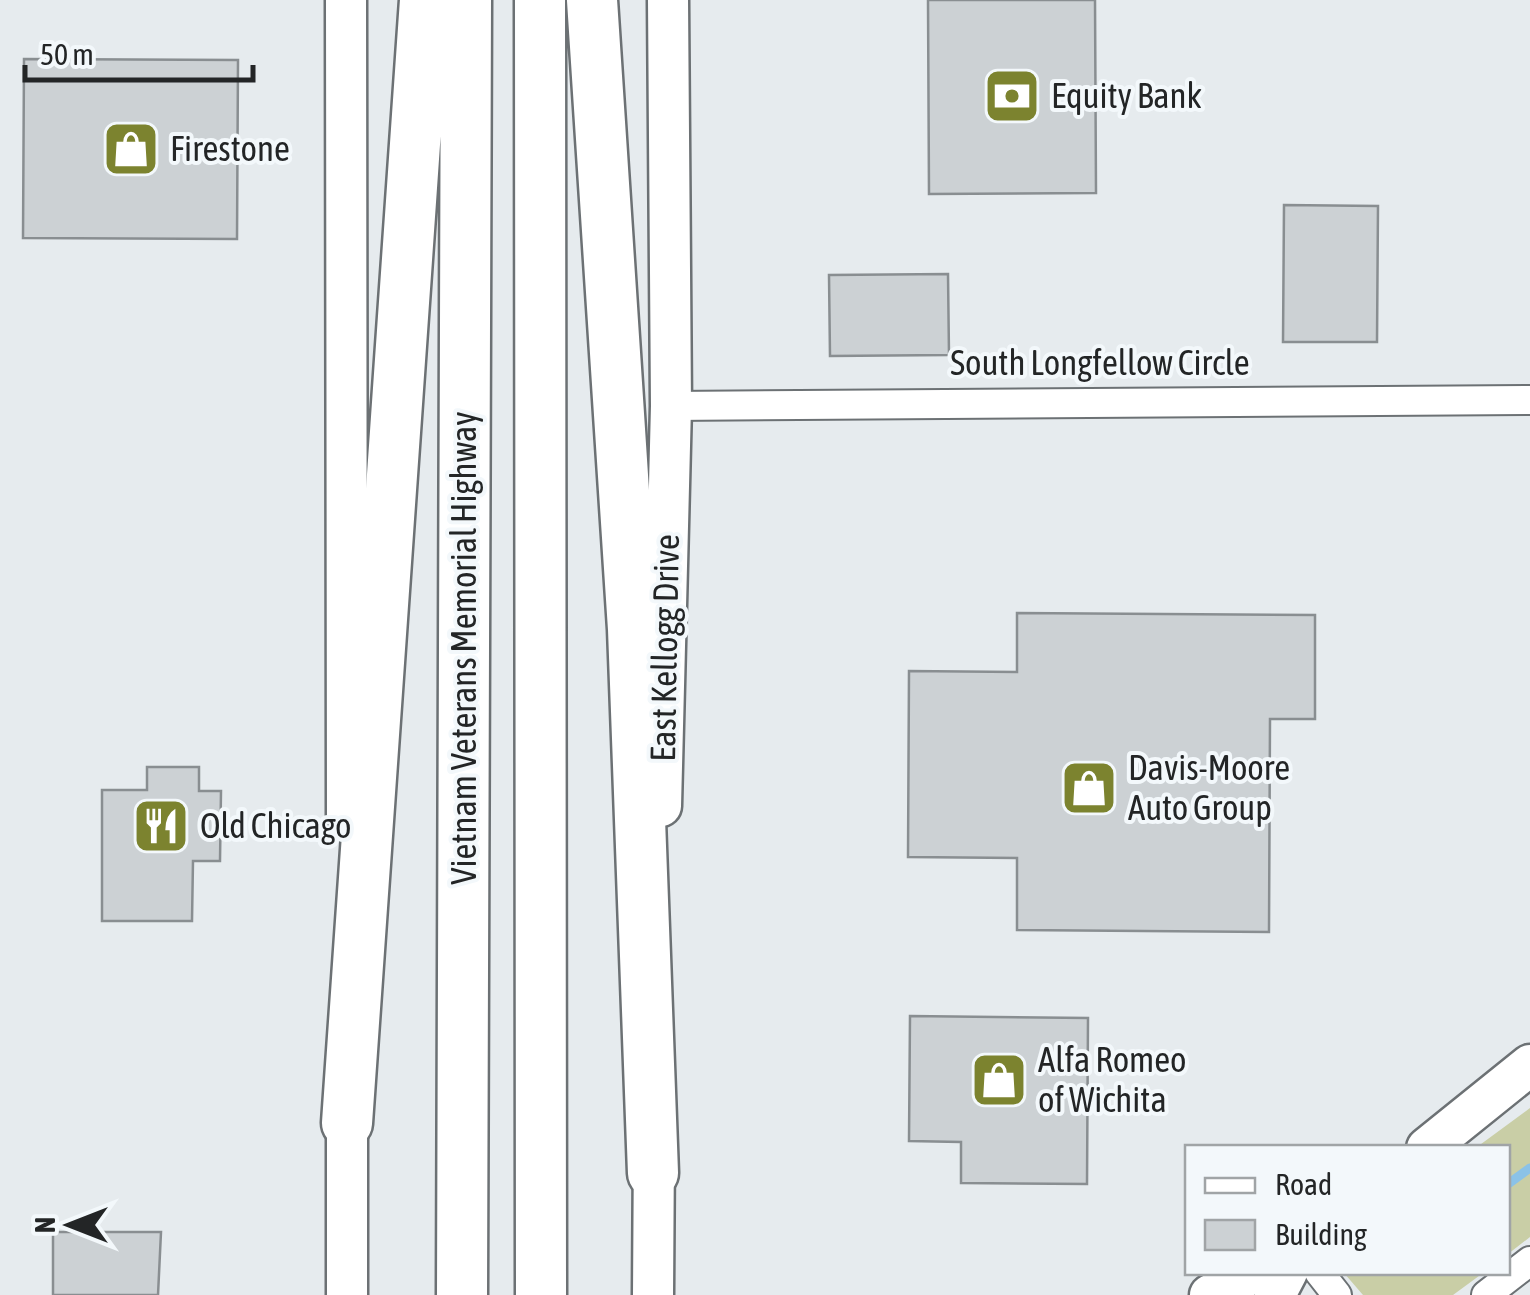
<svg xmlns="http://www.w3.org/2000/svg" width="1530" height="1295" font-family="'Asap Condensed',sans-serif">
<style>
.green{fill:#c9cea6}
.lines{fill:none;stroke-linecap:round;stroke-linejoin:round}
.stream{stroke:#8bc2e7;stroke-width:9}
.building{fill:#ccd1d4;stroke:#898e91;stroke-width:2.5}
.street-casing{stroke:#6c7174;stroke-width:32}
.secondary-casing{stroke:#6c7174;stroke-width:45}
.highway-casing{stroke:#6c7174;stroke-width:55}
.street{stroke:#fff;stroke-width:28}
.secondary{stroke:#fff;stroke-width:40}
.highway{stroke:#fff;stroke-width:50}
.labels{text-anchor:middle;stroke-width:8;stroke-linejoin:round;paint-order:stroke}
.poi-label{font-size:35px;fill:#232526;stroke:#f3f8fb;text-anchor:start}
.street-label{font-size:35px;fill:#232526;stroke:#f3f8fb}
</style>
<rect width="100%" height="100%" fill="#e6ebee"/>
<path class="green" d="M1530,1108V1237L1508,1254V1148L1477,1147Z
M1344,1273H1483L1453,1295H1363Z"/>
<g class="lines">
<path class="stream" d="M1508,1184L1530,1168"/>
</g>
<path class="building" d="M928,0H1095L1096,193L929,194Z
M24,59L238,60L237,239L23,238Z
M1284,205L1378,206L1377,342H1283Z
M948,274L949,355L830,356L829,275Z
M1017,613L1315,615V719H1270L1269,932L1017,930V858L908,857L909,671L1017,672Z
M147,767H199V791H221L220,861H193L192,921H102V790H147Z
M910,1016L1088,1018L1087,1184L961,1183V1142L909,1141Z
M53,1232H161L158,1295H53Z"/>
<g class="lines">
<g class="street-casing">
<path id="street" d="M671,406L1530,400
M1319,1272L1337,1295
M1486,1295L1530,1261"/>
</g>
<g class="secondary-casing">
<path id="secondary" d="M346,0L347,816
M661,806L671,406L668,0
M1427,1148L1530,1065
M347,1295V1094
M653,1295L654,1144
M1210,1295L1255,1272
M1275,1295L1287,1272"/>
</g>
<g class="highway-casing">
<path id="highway" d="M540,0L541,1295
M592,0L633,629L653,1173
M347,1123L425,0
M462,1295L466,0"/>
</g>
<use href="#street" class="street"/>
<use href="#secondary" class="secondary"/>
<use href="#highway" class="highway"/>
</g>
<defs>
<g id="bank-square" transform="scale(2.875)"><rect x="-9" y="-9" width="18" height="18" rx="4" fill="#7c832f" stroke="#f3f8fb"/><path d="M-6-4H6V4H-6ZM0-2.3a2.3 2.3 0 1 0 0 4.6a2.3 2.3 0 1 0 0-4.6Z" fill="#fff"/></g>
<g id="shop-square" transform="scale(2.875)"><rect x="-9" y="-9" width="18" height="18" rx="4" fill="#7c832f" stroke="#f3f8fb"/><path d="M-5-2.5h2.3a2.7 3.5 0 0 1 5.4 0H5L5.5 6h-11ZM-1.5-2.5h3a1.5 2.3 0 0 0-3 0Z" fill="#fff"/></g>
<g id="restaurant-square" transform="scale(2.875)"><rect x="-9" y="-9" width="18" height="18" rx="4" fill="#7c832f" stroke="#f3f8fb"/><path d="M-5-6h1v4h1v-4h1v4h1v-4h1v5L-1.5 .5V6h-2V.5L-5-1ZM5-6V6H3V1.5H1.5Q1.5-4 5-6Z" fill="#fff"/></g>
</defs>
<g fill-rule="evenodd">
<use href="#bank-square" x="1012" y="96"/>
<use href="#shop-square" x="131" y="149"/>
<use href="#shop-square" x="1089" y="788"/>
<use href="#restaurant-square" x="161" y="826"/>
<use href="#shop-square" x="999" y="1080"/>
</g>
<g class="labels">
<g class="poi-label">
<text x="1051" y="108">Equity Bank</text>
<text x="170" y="161">Firestone</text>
<text x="1128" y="780">Davis-Moore<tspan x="1128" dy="40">Auto Group</tspan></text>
<text x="200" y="838">Old Chicago</text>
<text x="1038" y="1072">Alfa Romeo<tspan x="1038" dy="40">of Wichita</tspan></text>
</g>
<g class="street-label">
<text x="1100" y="375">South Longfellow Circle</text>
<text transform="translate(464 648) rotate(-90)" y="12">Vietnam Veterans Memorial Highway</text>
<text transform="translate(665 648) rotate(-89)" y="12">East Kellogg Drive</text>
</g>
</g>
<rect x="1185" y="1145" width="325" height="130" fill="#f3f8fb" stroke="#a0a4a6" stroke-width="2.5"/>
<rect x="1205" y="1178" width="50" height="15" fill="#ffffff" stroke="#a0a4a6" stroke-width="2.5"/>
<text x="1275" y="1195" font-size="30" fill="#232526">Road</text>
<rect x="1205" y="1220" width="50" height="30" fill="#ccd1d4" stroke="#a0a4a6" stroke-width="2.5"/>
<text x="1275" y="1245" font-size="30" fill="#232526">Building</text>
<g transform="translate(70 1225) rotate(270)" stroke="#f3f8fb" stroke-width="8" paint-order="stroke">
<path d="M0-8L18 38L0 25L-18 38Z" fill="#232526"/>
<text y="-15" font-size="28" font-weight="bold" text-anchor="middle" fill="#232526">N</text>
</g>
<path d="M25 65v15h228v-15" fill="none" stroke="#232526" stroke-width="5"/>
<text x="40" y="65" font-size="30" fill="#232526" stroke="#f3f8fb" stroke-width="8" paint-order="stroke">50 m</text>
</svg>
